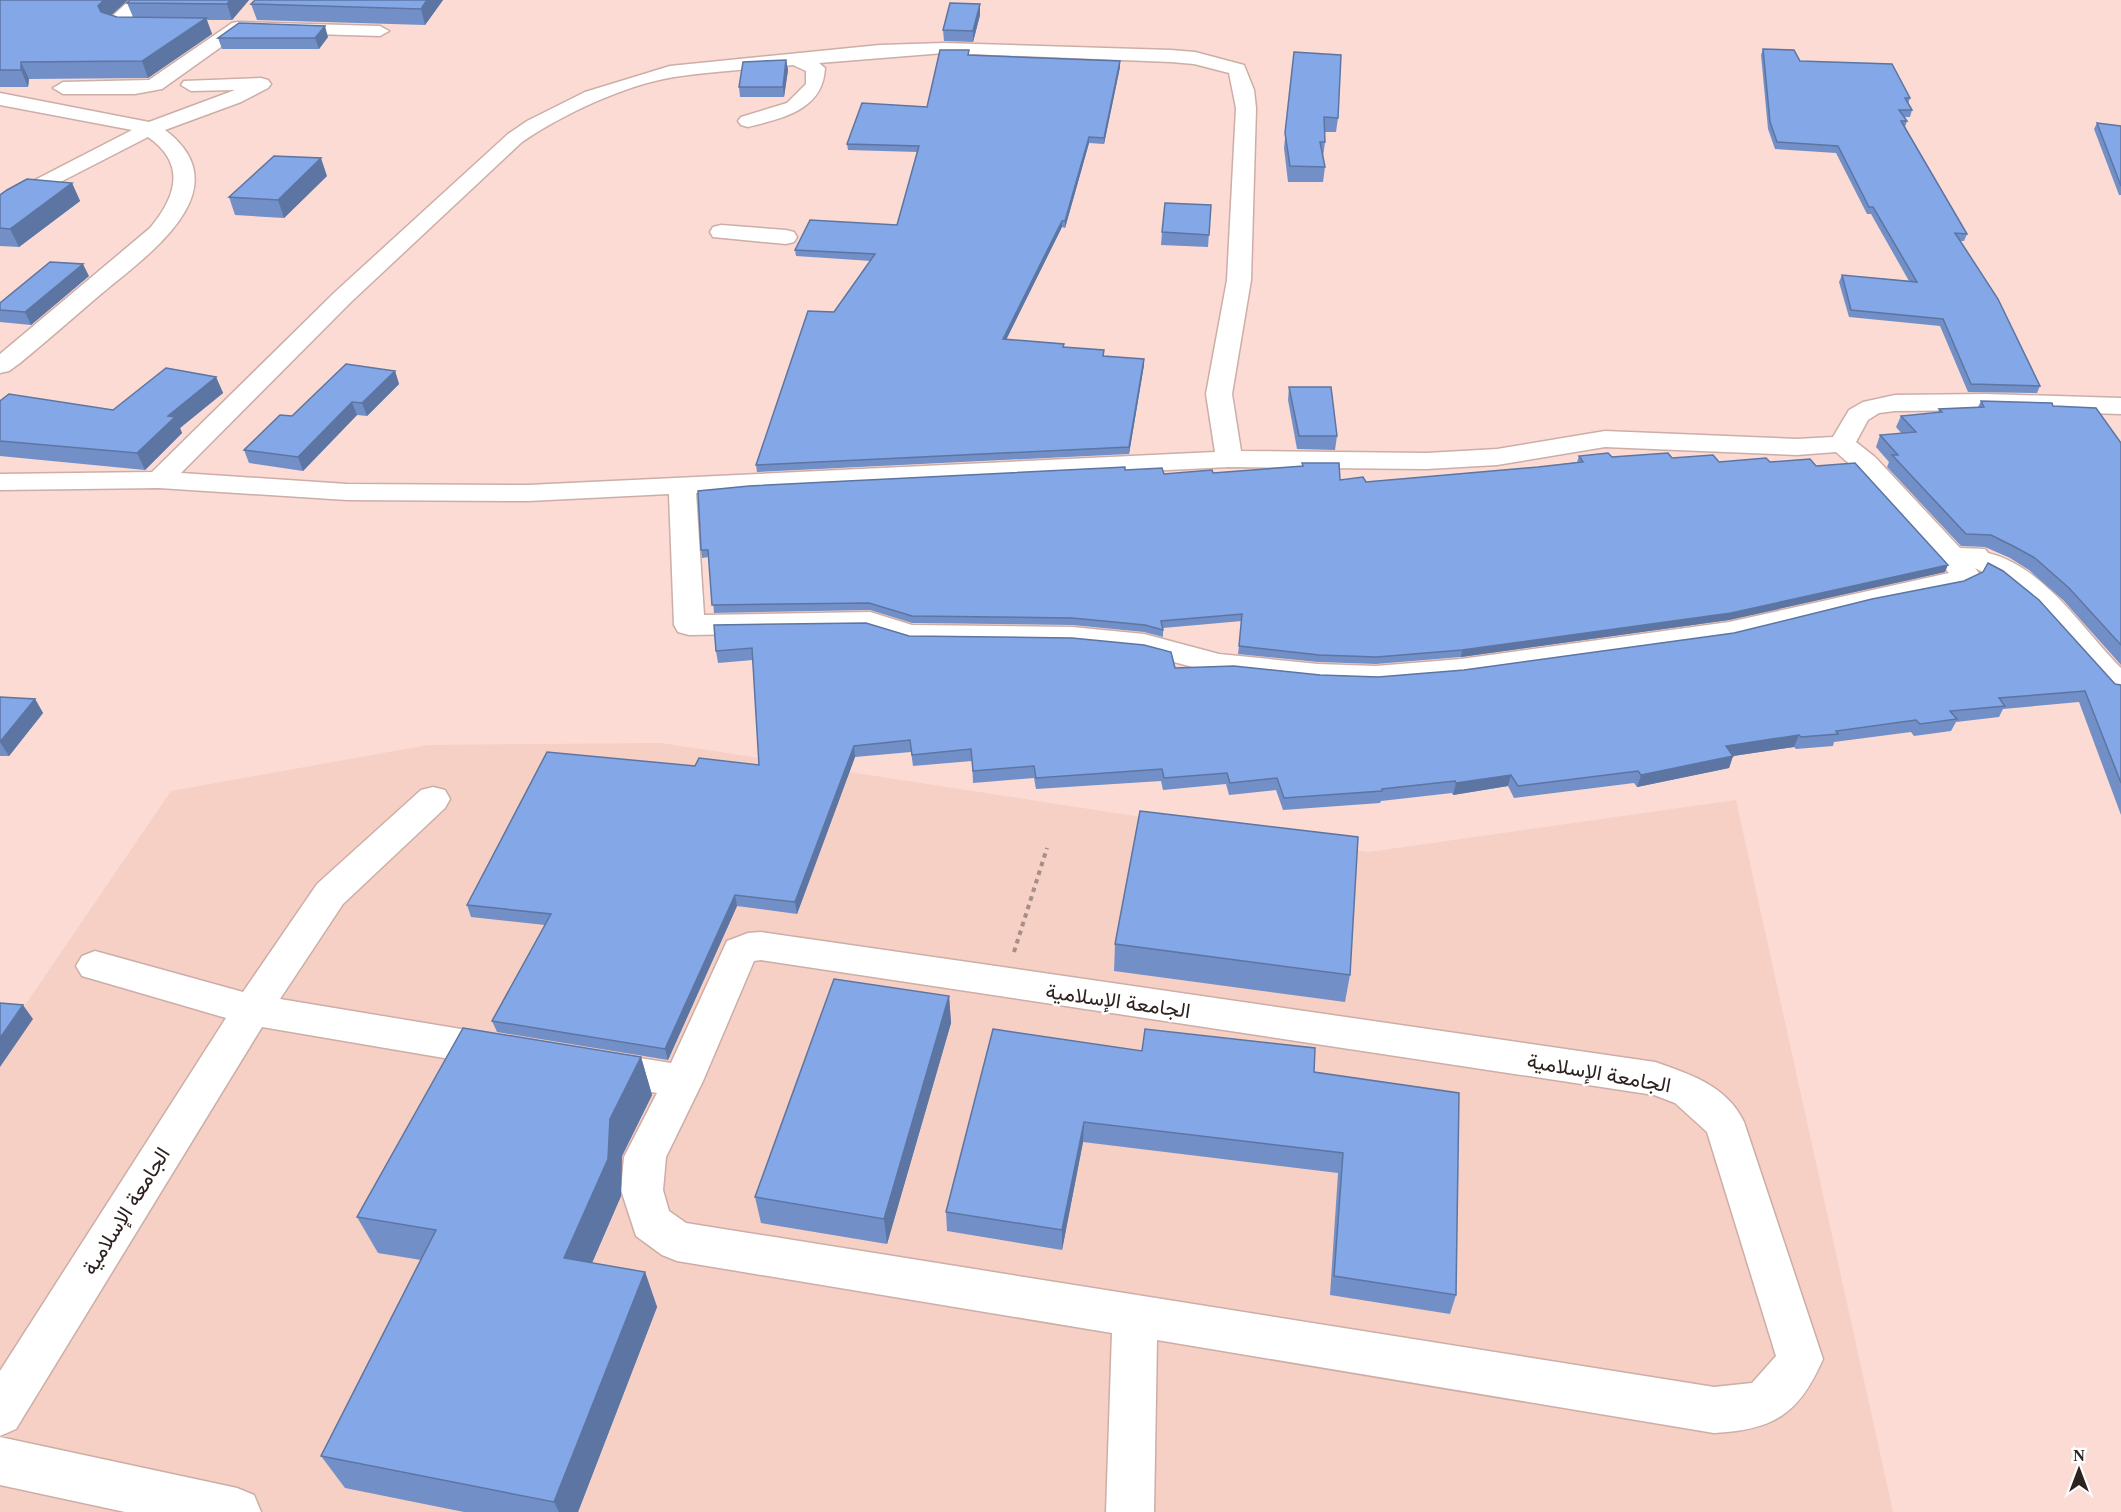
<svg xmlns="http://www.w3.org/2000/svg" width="2121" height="1512" font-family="'Times New Roman',Vazirmatn,serif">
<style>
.built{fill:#f6cfc5}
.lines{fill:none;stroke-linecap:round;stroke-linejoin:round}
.minor-casing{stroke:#ccaea7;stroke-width:3}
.path{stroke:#a58e88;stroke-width:4;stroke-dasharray:4.5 4.5;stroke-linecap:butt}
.minor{fill:#fff;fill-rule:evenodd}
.wall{fill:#7290c7}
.shaded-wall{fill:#5c75a2}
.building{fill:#84a7e7;stroke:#5c75a2;stroke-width:1.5}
.labels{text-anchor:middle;stroke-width:5;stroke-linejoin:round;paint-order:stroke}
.near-street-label{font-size:21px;fill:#2d221f;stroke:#fff}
</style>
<rect width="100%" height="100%" fill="#fbdbd4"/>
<path class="built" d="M661,743L1369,852L1736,800L1893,1512H0V1042L171,791L428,745Z"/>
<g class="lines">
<g class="minor-casing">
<path id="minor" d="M130,0H149L128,21L157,22L160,26L157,30C144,33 115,35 106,23L109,19Z
M238,22L380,26L389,31L380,36L242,32L162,89L135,94H63L53,88L63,82L149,80L232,23Z
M944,43L1171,50L1195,52L1244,65L1254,90L1256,108L1251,280L1232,394L1241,451L1427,453L1497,449L1605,431L1797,439L1833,437L1849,410L1863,402L1895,395L1986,394L2121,398V414L1986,410L1895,411L1879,413L1868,420L1856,442L1875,457L1960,548L1985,549L1988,553C2045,567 2082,629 2121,668V697L2110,694L2034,610L1999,581L1975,568L1981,576L1976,582L1958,590L1866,608L1729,642L1461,679L1376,686L1318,684L1219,674L1144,654L1072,647L910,645L868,632L689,635L678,632L674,625L669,494L528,501L347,500L159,488L0,490V474L152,472L335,292L508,134L527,121L585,92L670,66L880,45ZM944,53L1171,62L1194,64L1229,73L1236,108L1227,280L1206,394L1215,452L528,485L347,484L181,473L351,302L522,142C563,114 625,85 674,77C713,71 754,69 793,65L806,71V84L787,103L741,117L738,121L741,125L748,127C783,118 823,110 825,68L819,63ZM1605,447L1797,455L1836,452L1855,469L1949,573L1729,622L1461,659L1376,666L1318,664L1219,654L1144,634L1072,627L912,625L870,612L704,615L696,493L1229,467L1427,469L1497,465Z
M261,78L268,80L271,84L268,88L241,102L165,130C243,189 148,255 101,294C74,317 48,340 20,363L9,371L0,373V354L150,228C176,197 187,164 148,137L0,213V198L132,130L0,105V93L149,122L235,90L191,91L181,85L184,81Z
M721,225L786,230L794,232L797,237L794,242L786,244L713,237L710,232L713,227Z
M433,787L445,790L450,799L445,808L343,904L280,999L497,1035L511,1040L517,1051L511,1062L497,1067L262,1027L16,1429L0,1436V1371L226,1018L82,976L76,966L82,956L95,951L243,992L317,884L421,790Z
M761,932L1655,1062C1690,1074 1727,1086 1744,1122L1823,1359C1799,1414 1774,1430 1714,1433L1157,1340L1154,1512H1106L1112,1333L677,1261L662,1255L636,1236L621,1190L624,1157L657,1093L588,1080L582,1068L588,1056L602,1052L671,1063L727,941L748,933ZM761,960L1654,1095L1675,1103L1707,1132L1776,1356L1752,1383L1714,1387L686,1223L669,1211L663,1190L666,1157L703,1081L754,961Z
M0,1437L237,1488L254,1495L261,1512H125L0,1485Z"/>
</g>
<path class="path" d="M1014,952L1047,848"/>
<use href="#minor" class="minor"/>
</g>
<path class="wall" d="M0,0H128L111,15L117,17H133L127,3L249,0L232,20H207L212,34L148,78L29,79L28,87H0Z
M255,0H443L425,25L257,20L251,4Z
M980,15L973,42L944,41L943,30Z
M328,37L319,49H222L218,38Z
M1763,49L1910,98L1908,104L1912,110L1910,117H1903L1907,121L1905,127L1967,234L1964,241H1960L2040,386L2037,393L1968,392L1940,326L1849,317L1839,282L1842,275L1909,281L1871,214H1867L1836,153L1775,149L1768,129L1761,55Z
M969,50V55L1120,61V67L1104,144L1089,143L1065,228L1062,227L1006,340L1064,344V347L1104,350V356L1144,359V365L1129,454L757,472L756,465L834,312L871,261L796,256L795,250L897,225L917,152L848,150L847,144L927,107Z
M1294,52L1338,118L1336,132H1324L1325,142L1323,157L1325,167L1323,182H1288L1284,148Z
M786,60L788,70L784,97H740L739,87Z
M2097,123L2121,126V195H2119L2094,129Z
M327,176L284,218L235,215L229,197Z
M72,183L80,201L19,247L0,246V195Z
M1211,205L1208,247L1161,245L1162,232Z
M89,276L31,325L0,322V303Z
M395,371L399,384L367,416L357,415L303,471L249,463L244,450L292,416Z
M216,377L223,393L180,428L182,433L145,470L0,456V401L113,410Z
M1289,387L1337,436L1335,450L1297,449L1288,400Z
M1981,401L2053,406L2121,443V665L2063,600L2029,570L2010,558L1985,547L1961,546L1887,467L1889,462L1876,447L1880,435L1902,434L1896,427L1901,416L1938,413L1939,409L1978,407Z
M1579,456L1672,458L1719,462H1770L1816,466L1945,572L1729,620L1461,657L1376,664L1318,662L1238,654L1242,621L1163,628V637L1144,632L1072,625L912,623L870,610L714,613L709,557L702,558L701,550L1125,470L1164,474L1213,473L1302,466V463L1340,480L1366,482L1538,467L1577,462Z
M909,636L1175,668L1320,675L1378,677L2115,684L2121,685V815L2079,702L2003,709L1999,717L1956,722L1951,731L1914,736L1911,732L1834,742L1833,746L1796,749L1794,747L1733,756L1729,768L1637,787L1634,783L1514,798L1508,786L1453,795L1452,793L1381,801L1380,803L1283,810L1276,790L1229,795L1226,784L1163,790L1161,781L1036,789L1034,778L973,783L972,761L913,766L911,752L855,757L797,914L737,906L668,1060L497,1032L492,1021L545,925L471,917L467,905L695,766L759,765L753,660L718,663L716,651Z
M0,697L35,699L43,713L9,756H0Z
M1115,944L1350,975L1345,1002L1114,971Z
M949,996L951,1023L887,1244L761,1223L755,1197Z
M1142,1051L1314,1072L1456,1295L1450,1314L1330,1295L1338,1173L1083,1142L1062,1250L947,1231L946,1212Z
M641,1057L652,1095L622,1156L621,1196L592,1263L645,1272L657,1307L578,1512H464L345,1488L321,1456L421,1260L378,1253L357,1217Z"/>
<path class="shaded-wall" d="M104,0H128L104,22L98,6Z
M230,0H249L232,20L227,4Z
M427,0H443L425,25L421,9Z
M980,4V15L973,42V31Z
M206,18L212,34L148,78L142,61Z
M325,26L328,37L319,49L315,38Z
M786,60L788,70L784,97L783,87Z
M1120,61V67L1104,144V138Z
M21,62L29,79L28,87L21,70Z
M1089,137V143L1065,228V221Z
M321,158L327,176L284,218L278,200Z
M72,183L80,201L19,247L10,229Z
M1062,221V227L1003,346V339Z
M83,264L89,276L31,325L25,312Z
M1144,359V365L1129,454V447Z
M395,371L399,384L367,416L362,403Z
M216,377L223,393L180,428L182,433L145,470L137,453L168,416Z
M352,402L357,415L303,471L298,457Z
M1948,565L1945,572L1729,620L1461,657L1462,650Z
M35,699L43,713L9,756L0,742Z
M1799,735L1794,747L1733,756L1729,768L1637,787L1641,775L1726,746Z
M854,746L855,757L797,914L795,902Z
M1511,775L1508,786L1453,795L1456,783Z
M735,895L737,906L668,1060L665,1049Z
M949,996L951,1023L887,1244L884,1219Z
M23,1005L33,1019L0,1067V1038Z
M641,1057L652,1095L622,1156L621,1196L579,1293L564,1258L610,1119Z
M1084,1122L1083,1142L1062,1250V1230Z
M645,1272L657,1307L578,1512H559L554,1502Z"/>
<path class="building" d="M0,0H104L98,6L101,12L117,17L206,18L142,61L21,62V70H0Z
M130,0H230L227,4L127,3Z
M255,0H427L421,9L251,4Z
M950,3L980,4L973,31L943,30Z
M239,23L325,26L315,38H218Z
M1763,49L1794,50L1800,61L1892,64L1910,98H1905L1912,110H1899L1907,121H1901L1967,234L1955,233L1998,299L2040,386L1971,384L1943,319L1851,310L1842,275L1917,282L1873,207H1869L1838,146L1777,142L1770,122Z
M940,50H969L968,55L1120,61L1104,138L1089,137L1065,221H1062L1003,339L1064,344L1063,347L1104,350L1103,356L1144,359L1129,447L756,465L808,311L834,312L875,254L795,250L810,220L897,225L919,146L847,144L862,103L927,107Z
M1294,52L1341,55L1338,118L1324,117L1325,142H1320L1325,167L1290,166L1285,133Z
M786,60L783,87H739L743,62Z
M2097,123L2121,126V186Z
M274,156L321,158L278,200L229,197Z
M27,179L72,183L10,229L0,228V195L7,190Z
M1165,203L1211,205L1209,235L1162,232Z
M50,262L83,264L25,312L0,310V303Z
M346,364L395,371L362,403L352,402L298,457L244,450L280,415L292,416Z
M166,368L216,377L168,416L175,417L137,453L0,441V401L9,394L113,410Z
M1289,387H1331L1337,436H1299Z
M1981,401L2052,403L2053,406L2096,408L2121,443V645L2069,588L2035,558L2015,547L1991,535L1966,534L1892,455H1898L1880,435L1916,432L1901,416L1942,412L1939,409L1984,407Z
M1608,453L1612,457L1668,453L1672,458L1713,455L1719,462L1766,458L1770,462L1810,459L1816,466L1855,463L1948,565L1731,613L1462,650L1377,657L1319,655L1239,646L1242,614L1161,621L1163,630L1145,625L1072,618L912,616L869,603L712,605L708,550H701L698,491L749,486L1125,467V470L1162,468L1164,474L1212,470L1213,473L1303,466L1302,463H1339L1340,480L1363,477L1366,482L1538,467L1583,462L1579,456Z
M1988,563L2003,571L2039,600L2115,684L2121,685V783L2085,691L1999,698L2005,706L1950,711L1957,719L1920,724L1916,720L1836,731L1838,734L1801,737L1799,735L1726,746L1733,756L1641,775L1638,771L1518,786L1511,775L1456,783L1455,781L1382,789V791L1284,798L1277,778L1230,783L1227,773L1164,778L1162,769L1036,778L1034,766L973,771L971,749L912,755L910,740L854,746L795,902L735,895L665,1049L492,1021L551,914L467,905L547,752L695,766L699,758L759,765L752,648L716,651L714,625L866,623L909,636L1072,638L1144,645L1171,652L1175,668L1234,666L1320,675L1378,677L1464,670L1734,633L1872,599L1964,581L1983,572Z
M0,697L35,699L0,742Z
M1140,811L1358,837L1350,975L1115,944Z
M834,979L949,996L884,1219L755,1197Z
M0,1003L23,1005L0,1038Z
M463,1028L641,1057L610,1119L608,1159L564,1258L645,1272L554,1502L321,1456L436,1230L357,1217Z
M993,1029L1142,1051L1145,1029L1315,1048L1314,1072L1459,1093L1456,1295L1334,1276L1343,1153L1084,1122L1062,1230L946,1212Z"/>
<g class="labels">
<g class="near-street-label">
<text transform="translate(1118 1001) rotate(8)" y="7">الجامعة الإسلامية</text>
<text transform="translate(1599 1073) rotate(10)" y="7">الجامعة الإسلامية</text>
<text transform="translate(126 1211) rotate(-58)" y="7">الجامعة الإسلامية</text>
</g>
</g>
<g transform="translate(2079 1470)" stroke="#ffffff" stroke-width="4.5" paint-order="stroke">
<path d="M0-4.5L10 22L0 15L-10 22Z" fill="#2d221f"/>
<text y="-9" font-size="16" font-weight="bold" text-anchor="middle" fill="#2d221f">N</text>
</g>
</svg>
